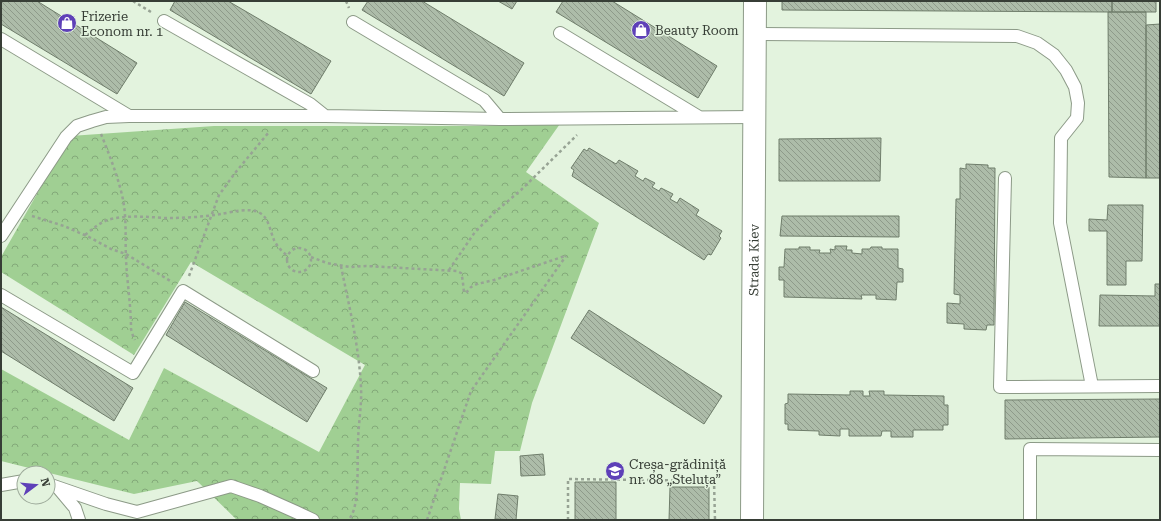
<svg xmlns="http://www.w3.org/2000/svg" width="1161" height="521" font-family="'Roboto Serif',serif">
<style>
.park{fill:url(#park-crowns)}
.building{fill:url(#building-back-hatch);stroke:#6f7d6b}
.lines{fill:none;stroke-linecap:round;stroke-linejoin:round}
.lane-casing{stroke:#8c9a87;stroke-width:14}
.street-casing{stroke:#8c9a87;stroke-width:24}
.path{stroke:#97a394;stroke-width:2.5;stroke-dasharray:3 3;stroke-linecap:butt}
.lane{stroke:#fff;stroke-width:12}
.street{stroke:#fff;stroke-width:22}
.labels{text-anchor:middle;stroke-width:3;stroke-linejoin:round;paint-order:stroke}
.poi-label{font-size:13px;fill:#373e36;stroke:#e3f3de;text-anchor:start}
.street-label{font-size:13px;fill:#373e36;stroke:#e3f3de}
</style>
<defs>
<pattern id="park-crowns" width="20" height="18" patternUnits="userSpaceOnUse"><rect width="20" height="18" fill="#a0cf93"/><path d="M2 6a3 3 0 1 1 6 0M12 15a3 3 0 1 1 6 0" fill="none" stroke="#83a979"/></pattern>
<pattern id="building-back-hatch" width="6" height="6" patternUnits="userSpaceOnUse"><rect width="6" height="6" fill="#adbca9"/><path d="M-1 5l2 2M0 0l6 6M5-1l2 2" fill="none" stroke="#8e9a8a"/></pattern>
</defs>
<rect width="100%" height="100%" fill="#e3f3de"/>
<path class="park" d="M562,121L526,172L599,223L532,403L520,451H495L491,484L460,483L459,509L461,520H237L197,481L134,494L1,461V369L129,440L164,368L319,452L365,365L191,262L134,355L1,272V257L70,136L214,126H487Z"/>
<path class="building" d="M1,1H37L137,63L117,94L1,24Z
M175,1H228L331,61L311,94L170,10Z
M368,1H422L524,63L504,96L362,10Z
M498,1H517L512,9Z
M563,1H612L717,66L698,98L556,12Z
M782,1H1112V12H1108L782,10Z
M1112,1H1156V12H1112Z
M1108,12H1146V178L1109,177Z
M1160,24V178H1146V25Z
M881,138L880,181H779V139Z
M589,148L616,164L619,160L638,171L635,176L643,181L645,178L655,183L652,187L659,191L661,188L673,194L670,199L677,203L680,198L699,210L696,215L722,231L719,236L721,238L711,255L708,254L704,260L572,176L574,170L571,168L584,149L587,151Z
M966,164L988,165V168H995L994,325H987L986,330L964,329V324L947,323V303L960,304V295L954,294L956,199H960V168L966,169Z
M1108,205H1143L1142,261H1126V285H1107V231H1089V219L1107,220Z
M782,216H899V237L780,236Z
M835,246H847L846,250H852V253L862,254V249H870L871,247H882V249H898V268L903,269V282H897L896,300L876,299V295H861L862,299L784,297V280H779V267H784L785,249H799V247H810V250H820L819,253H831L830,249L835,250Z
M1160,276V326H1099L1100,295L1155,296V284H1160Z
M185,302L327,388L307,422L166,335Z
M1,307L133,388L114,421L1,351Z
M589,310L722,396L704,424L571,338Z
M850,391H863V396H870L869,391H884V395L944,396V405H948V425H943V430H913V437H891V431H882L881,436H849V429H840V436L819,435V431L788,430V424H785V404L788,403V394L850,395Z
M1160,399V437L1005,439V400Z
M543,454L545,475L521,476L520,456Z
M575,482H616V520H575Z
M670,487H709V520H669Z
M498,494L518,496L516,520L495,519Z"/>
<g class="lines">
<g class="lane-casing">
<path id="lane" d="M164,21L310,104L325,116
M353,22L484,100L500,119
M560,33L699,117
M755,34L1017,36L1037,43L1054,55L1066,70L1075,87L1078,103L1077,118L1061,138L1060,223L1092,386
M1,39L129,116
M1005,178L1000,387L1160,386
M1,236L66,137L77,126L92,121L106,117L129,116H325L500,119L754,117
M1,295L133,373L183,291L313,371
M48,484L106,504L137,512L231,486L260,496L296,512L313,520
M1,485L24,481
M59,489L75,508L79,520
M1030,520V449L1160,450"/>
</g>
<g class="street-casing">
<g id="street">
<path id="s1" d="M752,520L755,1"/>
</g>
</g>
<path class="path" d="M133,1L151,12
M346,1L349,8
M101,134C109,154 117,174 122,195C127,216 125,237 126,259C127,282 131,305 131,329L133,336L135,340
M32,216L64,226L89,237L111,249L126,254L172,282
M85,235C94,228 100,222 111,219C129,215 147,217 166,218C184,218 203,217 221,214C232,212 250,207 260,213C269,218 270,231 274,240C277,246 282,252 288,256
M287 260a12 12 0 1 1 24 0a12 12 0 1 1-24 0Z
M311,257L327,263L350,267L366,266L457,271L461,273C463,279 463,285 464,292L466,293L471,287L477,284L494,280L565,256
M341,266C349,306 359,346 361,387C362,406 358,425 358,445C357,462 359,493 354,509C353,513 351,516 349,520
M449,270L475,232L495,212L521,190L577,135
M189,276L219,195L235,173L269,132
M427,520L471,391L566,256
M568,520V479L714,481L715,520"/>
<use href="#lane" class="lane"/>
<use href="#street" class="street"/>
</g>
<defs>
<g id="shop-disc" transform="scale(1)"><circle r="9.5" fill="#5e40b8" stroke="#e3f3de"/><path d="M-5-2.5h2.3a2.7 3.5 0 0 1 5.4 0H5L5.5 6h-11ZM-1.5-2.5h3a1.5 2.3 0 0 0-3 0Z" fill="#fff"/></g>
<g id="school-disc" transform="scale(1)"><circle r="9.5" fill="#5e40b8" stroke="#e3f3de"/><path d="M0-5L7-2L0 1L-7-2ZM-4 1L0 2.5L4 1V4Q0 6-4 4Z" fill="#fff"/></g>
</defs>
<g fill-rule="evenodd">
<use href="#shop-disc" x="67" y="23"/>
<use href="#shop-disc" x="641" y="30"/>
<use href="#school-disc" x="615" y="471"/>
</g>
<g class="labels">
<g class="poi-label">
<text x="81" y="21">Frizerie<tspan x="81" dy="15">Econom nr. 1</tspan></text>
<text x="655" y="35">Beauty Room</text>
<text x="629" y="469">Creșa-grădiniță<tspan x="629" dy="15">nr. 88 „Steluța”</tspan></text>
</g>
<g class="street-label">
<text dy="5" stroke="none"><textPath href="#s1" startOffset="260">Strada Kiev</textPath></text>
</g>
</g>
<rect width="1161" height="521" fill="none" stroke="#373e36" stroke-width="4"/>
<g transform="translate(36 485) rotate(74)"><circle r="19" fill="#e3f3de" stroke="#9eab9b"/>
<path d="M0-3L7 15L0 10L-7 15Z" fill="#5e40b8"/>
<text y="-6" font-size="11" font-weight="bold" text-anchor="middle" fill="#373e36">N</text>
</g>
</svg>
